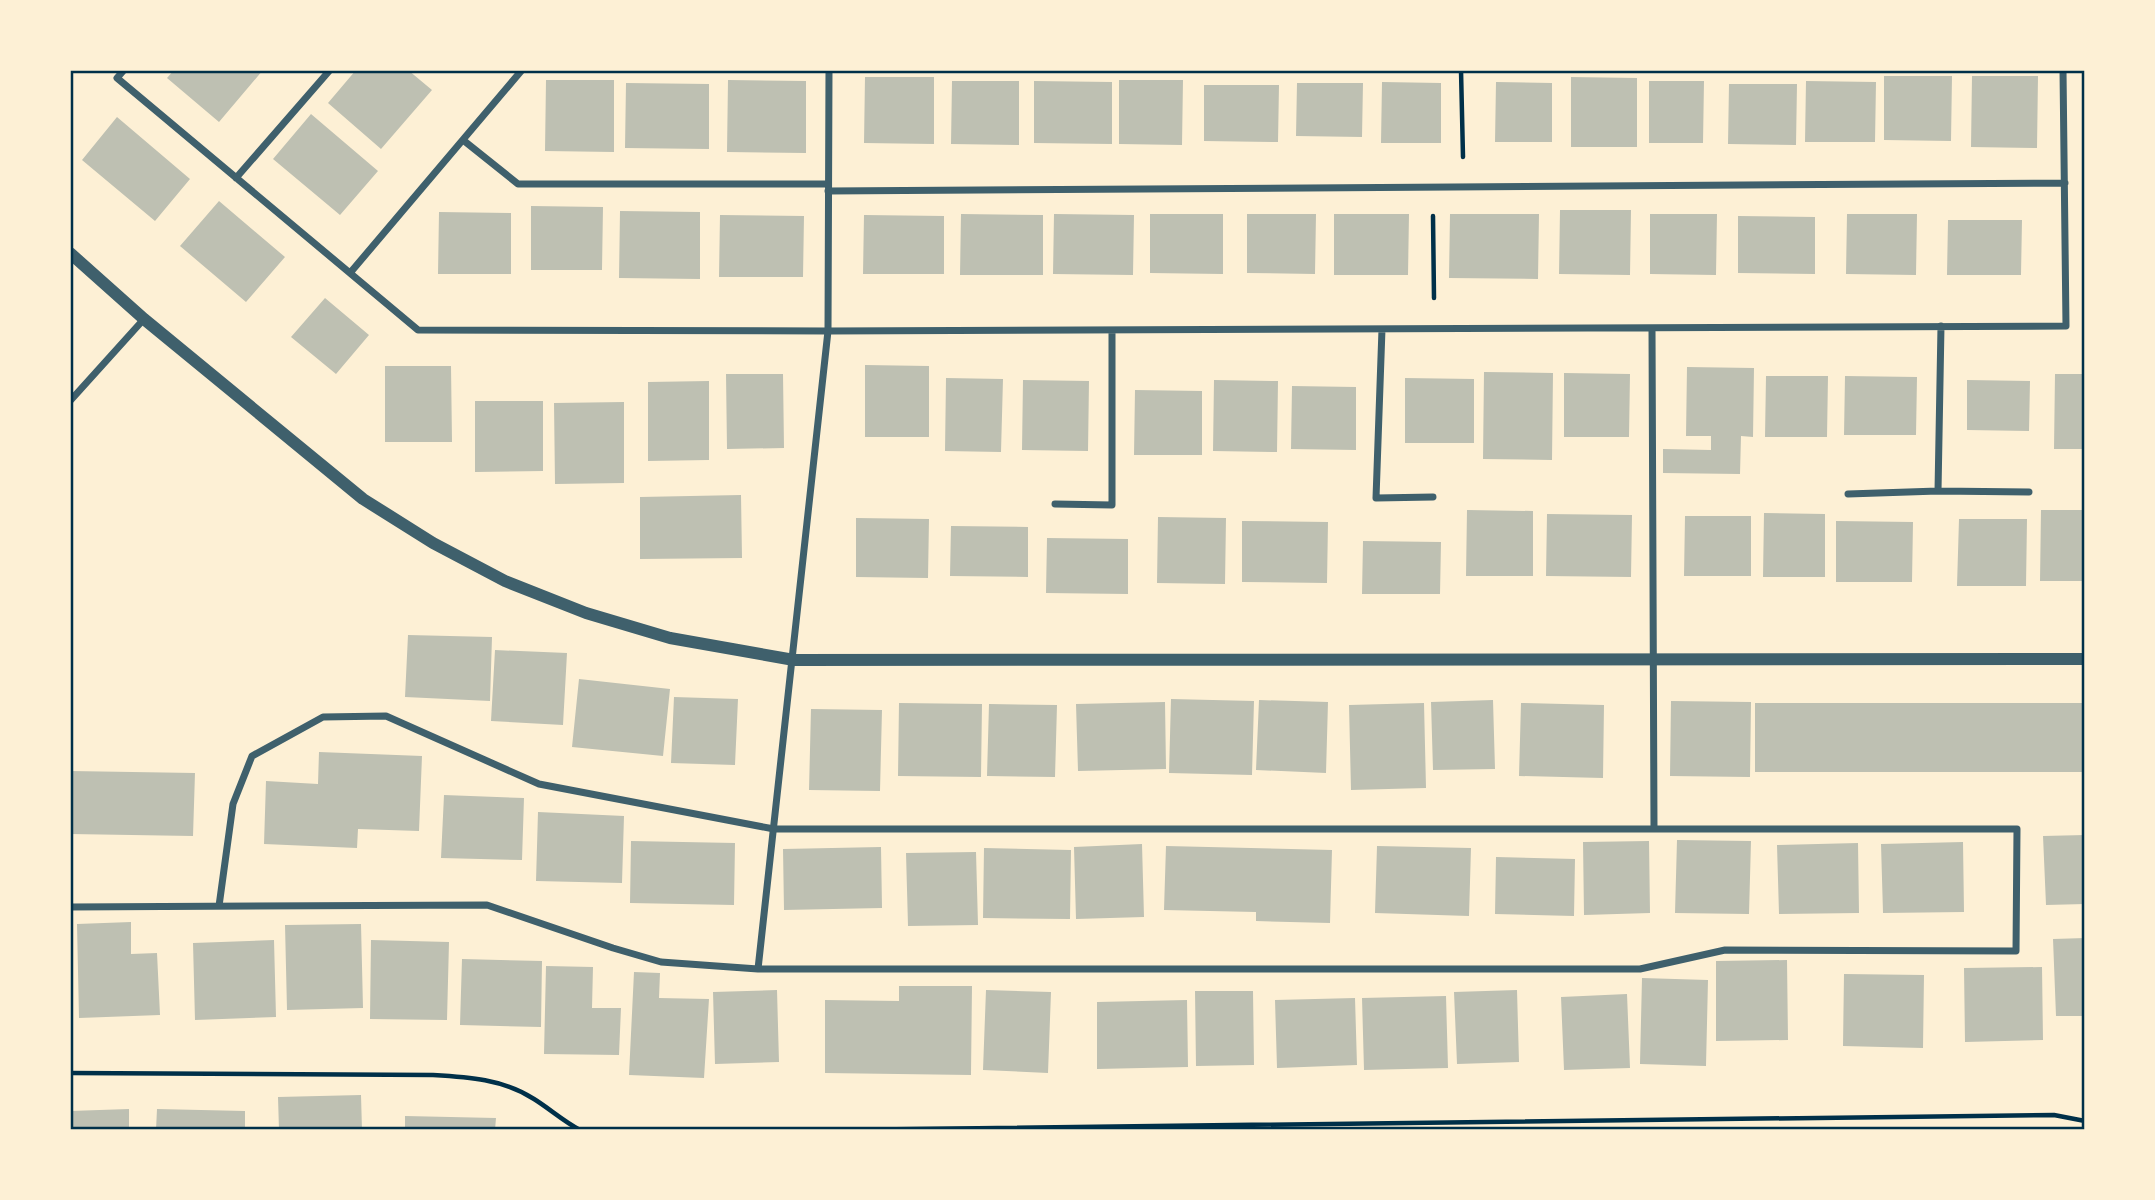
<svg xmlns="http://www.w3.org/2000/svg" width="2155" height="1200" font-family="'Sofia Sans Condensed',sans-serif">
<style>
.building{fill:#bec0b2}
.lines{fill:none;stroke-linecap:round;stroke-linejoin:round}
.path{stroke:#003049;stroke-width:4.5}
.minor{stroke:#3f606c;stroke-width:7}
.tertiary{stroke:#3f606c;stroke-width:12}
.neatline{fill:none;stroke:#003049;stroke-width:2.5}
</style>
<rect width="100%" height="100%" fill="#fdf0d5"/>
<path class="building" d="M174,70H263L219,122L167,78Z
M356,70H408L432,90L381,149L328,103Z
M1884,76H1952L1951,141L1884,140Z
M1972,76H2038L2037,148L1971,147Z
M865,77H934V144L864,143Z
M1571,77L1637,78V147H1571Z
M546,80H614V152L545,151Z
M728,80L806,81V153L727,152Z
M1119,80H1183L1182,145L1119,144Z
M952,81H1019V145L951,144Z
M1034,81L1112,82V144L1034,143Z
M1649,81H1704L1703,143H1649Z
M1806,81L1876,82L1875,142H1805Z
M1382,82L1441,83V143H1381Z
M1496,82L1552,83V142H1495Z
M626,83L709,84V149L625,148Z
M1297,83H1363L1362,137L1296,136Z
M1729,84H1797L1796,145L1728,144Z
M1204,85H1279L1278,142L1204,141Z
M311,114L378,171L340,215L273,159Z
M117,117L190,179L155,221L82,160Z
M219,201L285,257L246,302L180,246Z
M531,206L603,207L602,270H531Z
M1560,210H1631L1630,275L1559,274Z
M620,211L700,212V279L619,278Z
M439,212L511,213V274H438Z
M961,214L1043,215V275H960Z
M1054,214L1134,215L1133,275L1053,274Z
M1150,214H1223V274L1150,273Z
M1247,214H1316L1315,274L1247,273Z
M1334,214H1409L1408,275H1334Z
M1450,214H1539L1538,279L1449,278Z
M1650,214H1717L1716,275L1650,274Z
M1847,214H1917L1916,275L1846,274Z
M720,215L804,216L803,277H719Z
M864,215L944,216V274H863Z
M1738,216L1815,217V274L1738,273Z
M1948,220H2022L2021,275H1947Z
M325,298L369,335L336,374L291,337Z
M865,365L929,366V437H865Z
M385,366H451L452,442H385Z
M1687,367L1754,368L1753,437L1741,436L1740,474L1663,473V449L1711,450V436H1686Z
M1484,372L1553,373L1552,460L1483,459Z
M1564,373L1630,374L1629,437H1564Z
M726,374H783L784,448L727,449Z
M2055,374H2085V449H2054Z
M1766,376H1828L1827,437H1765Z
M1845,376L1917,377L1916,435H1844Z
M946,378L1003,379L1001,452L945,451Z
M1405,378L1474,379V443H1405Z
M1023,380L1089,381L1088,451L1022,450Z
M1214,380L1278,381L1277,452L1213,451Z
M1967,380L2030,381L2029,431L1967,430Z
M709,381V460L648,461V382Z
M1292,386L1356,387V450L1291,449Z
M1135,390L1202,391V455H1134Z
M475,401H543V471L475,472Z
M624,402V483L555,484L554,403Z
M741,495L742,558L640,559V497Z
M1467,510L1533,511V576H1466Z
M2041,510H2085V581H2040Z
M1764,513L1825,514V577H1763Z
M1547,514L1632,515L1631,577L1546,576Z
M1685,516H1751V576H1684Z
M1158,517L1226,518L1225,584L1157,583Z
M856,518L929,519L928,578L856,577Z
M1959,519H2027L2026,586H1957Z
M1242,521L1328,522L1327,583L1242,582Z
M1836,521L1913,522L1912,582H1836Z
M951,526L1028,527V577L950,576Z
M1047,538L1128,539V594L1046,593Z
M1363,541L1441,542L1440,594H1362Z
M408,635L492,637L490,701L405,697Z
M495,650L567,653L563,725L491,721Z
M579,679L670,689L663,756L572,747Z
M674,697L738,699L735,765L671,763Z
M1171,699L1254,701L1252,775L1169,773Z
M1259,700L1328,702L1326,773L1256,770Z
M1493,700L1495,769L1433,770L1431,702Z
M1671,701L1751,702L1750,777L1670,776Z
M1165,702L1166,769L1078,771L1076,704Z
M899,703L982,704L981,777L898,776Z
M1424,703L1426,788L1351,790L1349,705Z
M1521,703L1604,705L1603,778L1519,776Z
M1755,703H2085V772H1755Z
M989,704L1057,705L1055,777L987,776Z
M811,709L882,710L880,791L809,790Z
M319,752L422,756L419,831L358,829L357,848L264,844L266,781L318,784Z
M70,771L195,773L193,836L70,834Z
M444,795L524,798L522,860L441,858Z
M538,812L624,816L622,883L536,881Z
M2085,835V904L2046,905L2043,836Z
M1677,840L1751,841L1749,914L1675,913Z
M631,841L735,843L734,905L630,903Z
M1649,841L1650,913L1584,915L1583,842Z
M1963,842L1964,912L1883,913L1881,844Z
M1858,843L1859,913L1779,914L1777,845Z
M1142,844L1144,917L1076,919L1074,847Z
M1166,846L1332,850L1330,923L1256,921V912L1164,910Z
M1377,846L1471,848L1469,916L1375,913Z
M881,847L882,908L784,910L783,849Z
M984,848L1071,850L1070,919L983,918Z
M976,852L978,925L908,926L906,853Z
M1496,857L1575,859L1574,916L1495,914Z
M131,922V954L157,953L160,1015L79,1018L77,924Z
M361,924L363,1008L287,1010L285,925Z
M2085,938V1016H2056L2053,939Z
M274,940L276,1017L195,1020L193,943Z
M371,940L449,942L447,1020L370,1019Z
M462,959L542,961L541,1027L460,1025Z
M1787,960L1788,1040L1716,1041V961Z
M546,966L593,967L592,1008H621L619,1055L544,1054Z
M2042,967L2043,1040L1965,1042L1964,968Z
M634,972L660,973L659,998L709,999L704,1078L629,1075Z
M1844,974L1924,975L1923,1048L1843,1046Z
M1642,978L1708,980L1706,1066L1640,1064Z
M899,986H972L971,1075L825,1073V1000L899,1001Z
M777,990L779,1062L715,1064L713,992Z
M986,990L1051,992L1048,1073L983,1070Z
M1517,990L1519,1062L1457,1064L1454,992Z
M1195,991H1253L1254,1065L1196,1066Z
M1627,994L1630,1068L1564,1070L1561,997Z
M1446,996L1448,1068L1364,1070L1362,998Z
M1355,998L1357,1065L1277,1068L1275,1000Z
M1187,1000L1188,1067L1097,1069V1002Z
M361,1095L362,1130H279L278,1097Z
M129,1109V1130H70V1111Z
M157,1109L245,1111V1130H156Z
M405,1116L496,1118L495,1130H405Z"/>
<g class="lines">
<path class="path" d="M1461,70L1463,157
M1433,216L1434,298
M70,1073L433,1075C468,1077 503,1079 534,1099C550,1109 563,1121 580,1130
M835,1130L2054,1115L2085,1121"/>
<path class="minor" d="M124,70L117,78L418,330L828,331L2066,326L2063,70
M463,140L518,184H828
M236,178L330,70
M828,191L2065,183
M350,273L522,70
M1652,328L1654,829
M1382,329L1376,498L1433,497
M70,401L144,319
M1938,491L1941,326
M1848,494L1938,491L2029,492
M1055,504L1112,505V330
M70,907L487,905L613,948L661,962L758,969H1640L1725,950L2016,951L2017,829H774L539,784L386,716L323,717L252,756L233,804L219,906
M758,969L828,331L829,70"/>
<path class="tertiary" d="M70,253L144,319L363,499L433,543L505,581L586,613L670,638L794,660L2085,659"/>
</g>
<rect width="2155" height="1200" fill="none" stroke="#fdf0d5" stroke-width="144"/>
<rect x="72" y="72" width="2011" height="1056" class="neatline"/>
</svg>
